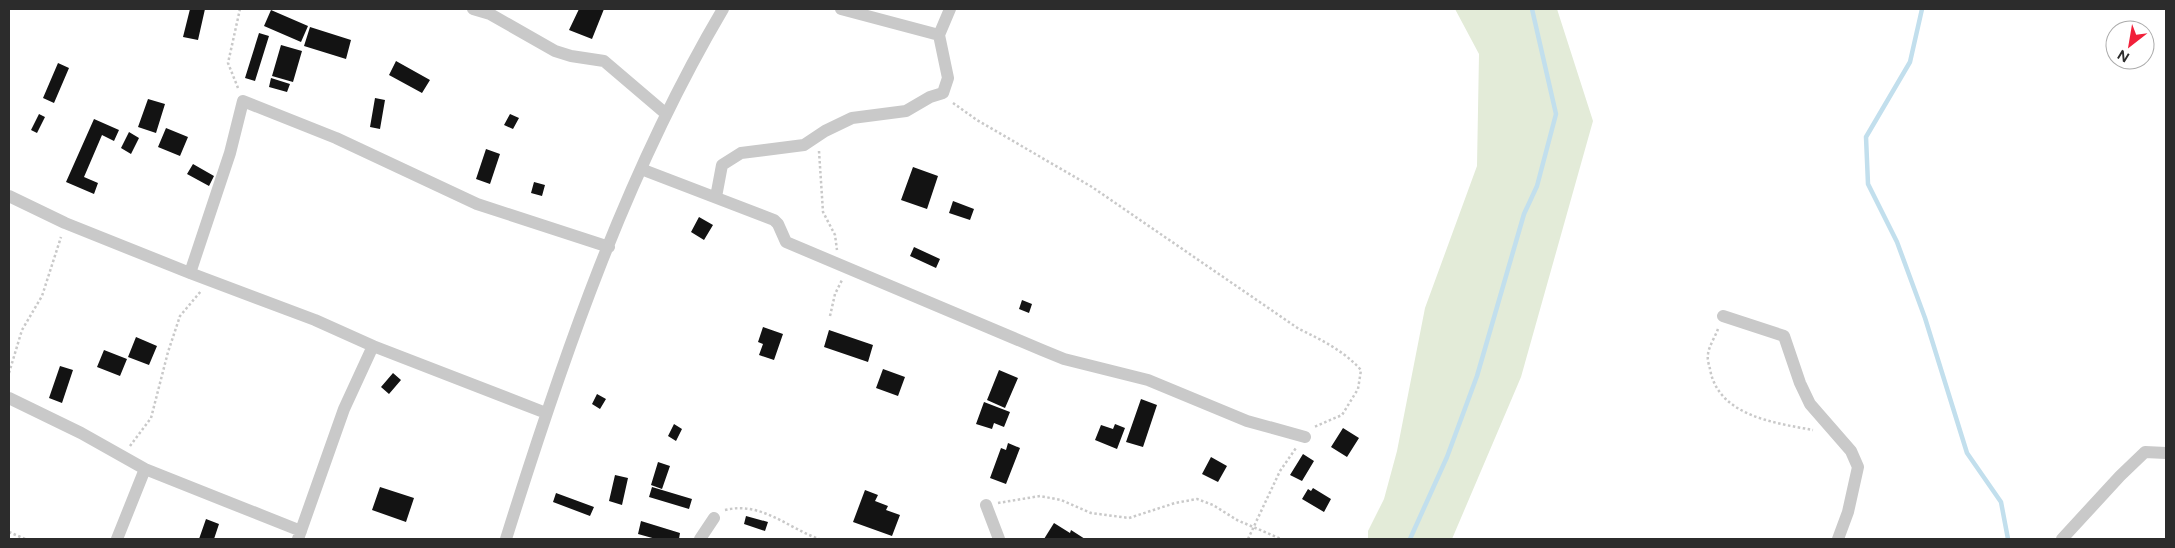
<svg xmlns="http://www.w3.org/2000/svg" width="2175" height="548" font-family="Figtree,sans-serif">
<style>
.green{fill:#e3ebd8}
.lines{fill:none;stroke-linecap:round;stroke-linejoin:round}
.stream{stroke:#c2dfed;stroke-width:4.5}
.building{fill:#131313}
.path{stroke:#c9c9c9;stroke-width:2.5;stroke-dasharray:2.5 2.5;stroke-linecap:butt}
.street{stroke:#c9c9c9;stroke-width:12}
</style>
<rect width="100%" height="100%" fill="#fff"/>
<path class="green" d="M1455,9H1557L1593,121L1521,377L1452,539H1368V531L1384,499L1397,451L1425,308L1477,166L1479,54Z"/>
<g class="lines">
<path class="stream" d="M1922,9L1910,62L1866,137L1868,184L1897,242L1925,318L1967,453L2001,502L2008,539
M1410,539L1447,457L1477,376L1524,214L1537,186L1556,114L1532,9"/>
</g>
<path class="building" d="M190,9H205L198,40L183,37Z
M579,9H604L592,39L569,30Z
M271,10L308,26L301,42L264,26Z
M310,27L351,40L346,59L304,46Z
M259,33L269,36L255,81L245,78Z
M281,45L302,51L293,82L272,76Z
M396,61L430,80L422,93L389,75Z
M58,63L69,68L54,103L43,98Z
M271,78L290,84L287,92L269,87Z
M375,98L385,100L380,129L370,127Z
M148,99L165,104L156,133L138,127Z
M39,114L45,117L37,133L31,130Z
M510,114L519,118L513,129L504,125Z
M94,119L119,130L114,141L102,135L84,177L98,183L94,194L66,182Z
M166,128L188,137L180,156L158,147Z
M129,132L139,138L131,154L121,148Z
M486,149L500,154L490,184L476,179Z
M193,164L214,176L209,186L187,174Z
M913,167L938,176L927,209L901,200Z
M534,182L545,185L542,196L531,193Z
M953,201L974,209L970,220L949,213Z
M699,217L713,225L704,240L691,232Z
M914,247L940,259L936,268L910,256Z
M1022,300L1032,304L1029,313L1019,309Z
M763,327L783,334L774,360L759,355L763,344L758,342Z
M829,330L873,345L868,362L824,347Z
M136,337L157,346L149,365L128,357Z
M104,350L127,359L120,376L97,367Z
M60,366L73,370L62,403L49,398Z
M883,369L905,377L898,396L876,388Z
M999,370L1018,378L1005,408L987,400Z
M393,373L401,380L389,394L381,387Z
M597,394L606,399L600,409L592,404Z
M1141,399L1157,405L1143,447L1126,442Z
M984,402L1010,412L1004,427L994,423L992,429L976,424Z
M674,424L682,429L676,441L668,436Z
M1115,424L1125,428L1117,449L1095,440L1101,425L1113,429Z
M1343,428L1359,438L1347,457L1331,447Z
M1008,443L1020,448L1006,484L990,478L1001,448L1006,450Z
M1303,454L1314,461L1302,481L1290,475Z
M1211,457L1227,466L1218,482L1202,474Z
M658,462L670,466L662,489L651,485Z
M615,475L628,478L622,505L609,501Z
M380,487L414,498L406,522L372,510Z
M652,487L692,499L689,509L649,497Z
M1313,488L1331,499L1324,512L1302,499L1308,489L1311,491Z
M865,490L878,495L875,501L888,506L886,510L900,515L892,536L853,522Z
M556,493L594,507L590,516L553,502Z
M746,516L768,522L765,531L744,524Z
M206,519L219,524L214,539H199Z
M641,521L680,533L679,539H656L638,534Z
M1054,523L1070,533L1071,530L1085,539H1044Z"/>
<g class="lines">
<path class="path" d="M238,88L228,63L240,9
M953,103L977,120L1092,187L1299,329C1322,340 1344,351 1361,370L1358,389L1342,415L1314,427
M819,151L823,212L835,235L837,250
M830,316L835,294L842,280
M1718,329C1715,337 1709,346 1708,354C1707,359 1709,365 1710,369C1718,416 1775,423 1813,430
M9,373L22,330L42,296L61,237
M130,446L151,418L168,352L180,316L201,291
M998,503L1040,496L1061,500L1091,513L1129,518L1175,503L1197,499L1213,505L1237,520L1281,539
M725,510C761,501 788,528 819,539
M9,532L25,539
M1248,539L1280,471L1296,448"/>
<path class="street" d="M473,9L490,14L555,51L571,56L604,61L665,113
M841,9L939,35
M641,169L774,220L778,224L786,242L1042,350L1064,359L1148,380L1247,421L1305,437
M9,196L65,223L190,273L315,320L373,346L546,413
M716,197L722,165L741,153L804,145L825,131L852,118L906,111L930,97L943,93L948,78L939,35L950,9
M190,273L230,153L243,101L336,138L477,204L609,247
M1723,316L1784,336L1800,383L1810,404L1851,451L1858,467L1848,512L1838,539
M9,398L81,433L145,469L301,531
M986,505L999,539
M117,539L145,469
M298,539L344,409L373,346
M506,539C563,357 626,173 723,9
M700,539L714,518
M2062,539L2120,476L2145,452L2166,453"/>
</g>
<rect width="2175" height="548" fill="none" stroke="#2c2c2c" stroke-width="20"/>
<g transform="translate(2130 45) rotate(211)"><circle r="24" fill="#ffffff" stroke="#ababab"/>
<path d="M0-4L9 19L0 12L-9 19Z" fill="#f1203a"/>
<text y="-8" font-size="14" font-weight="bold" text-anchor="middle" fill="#2c2c2c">N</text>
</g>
</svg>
